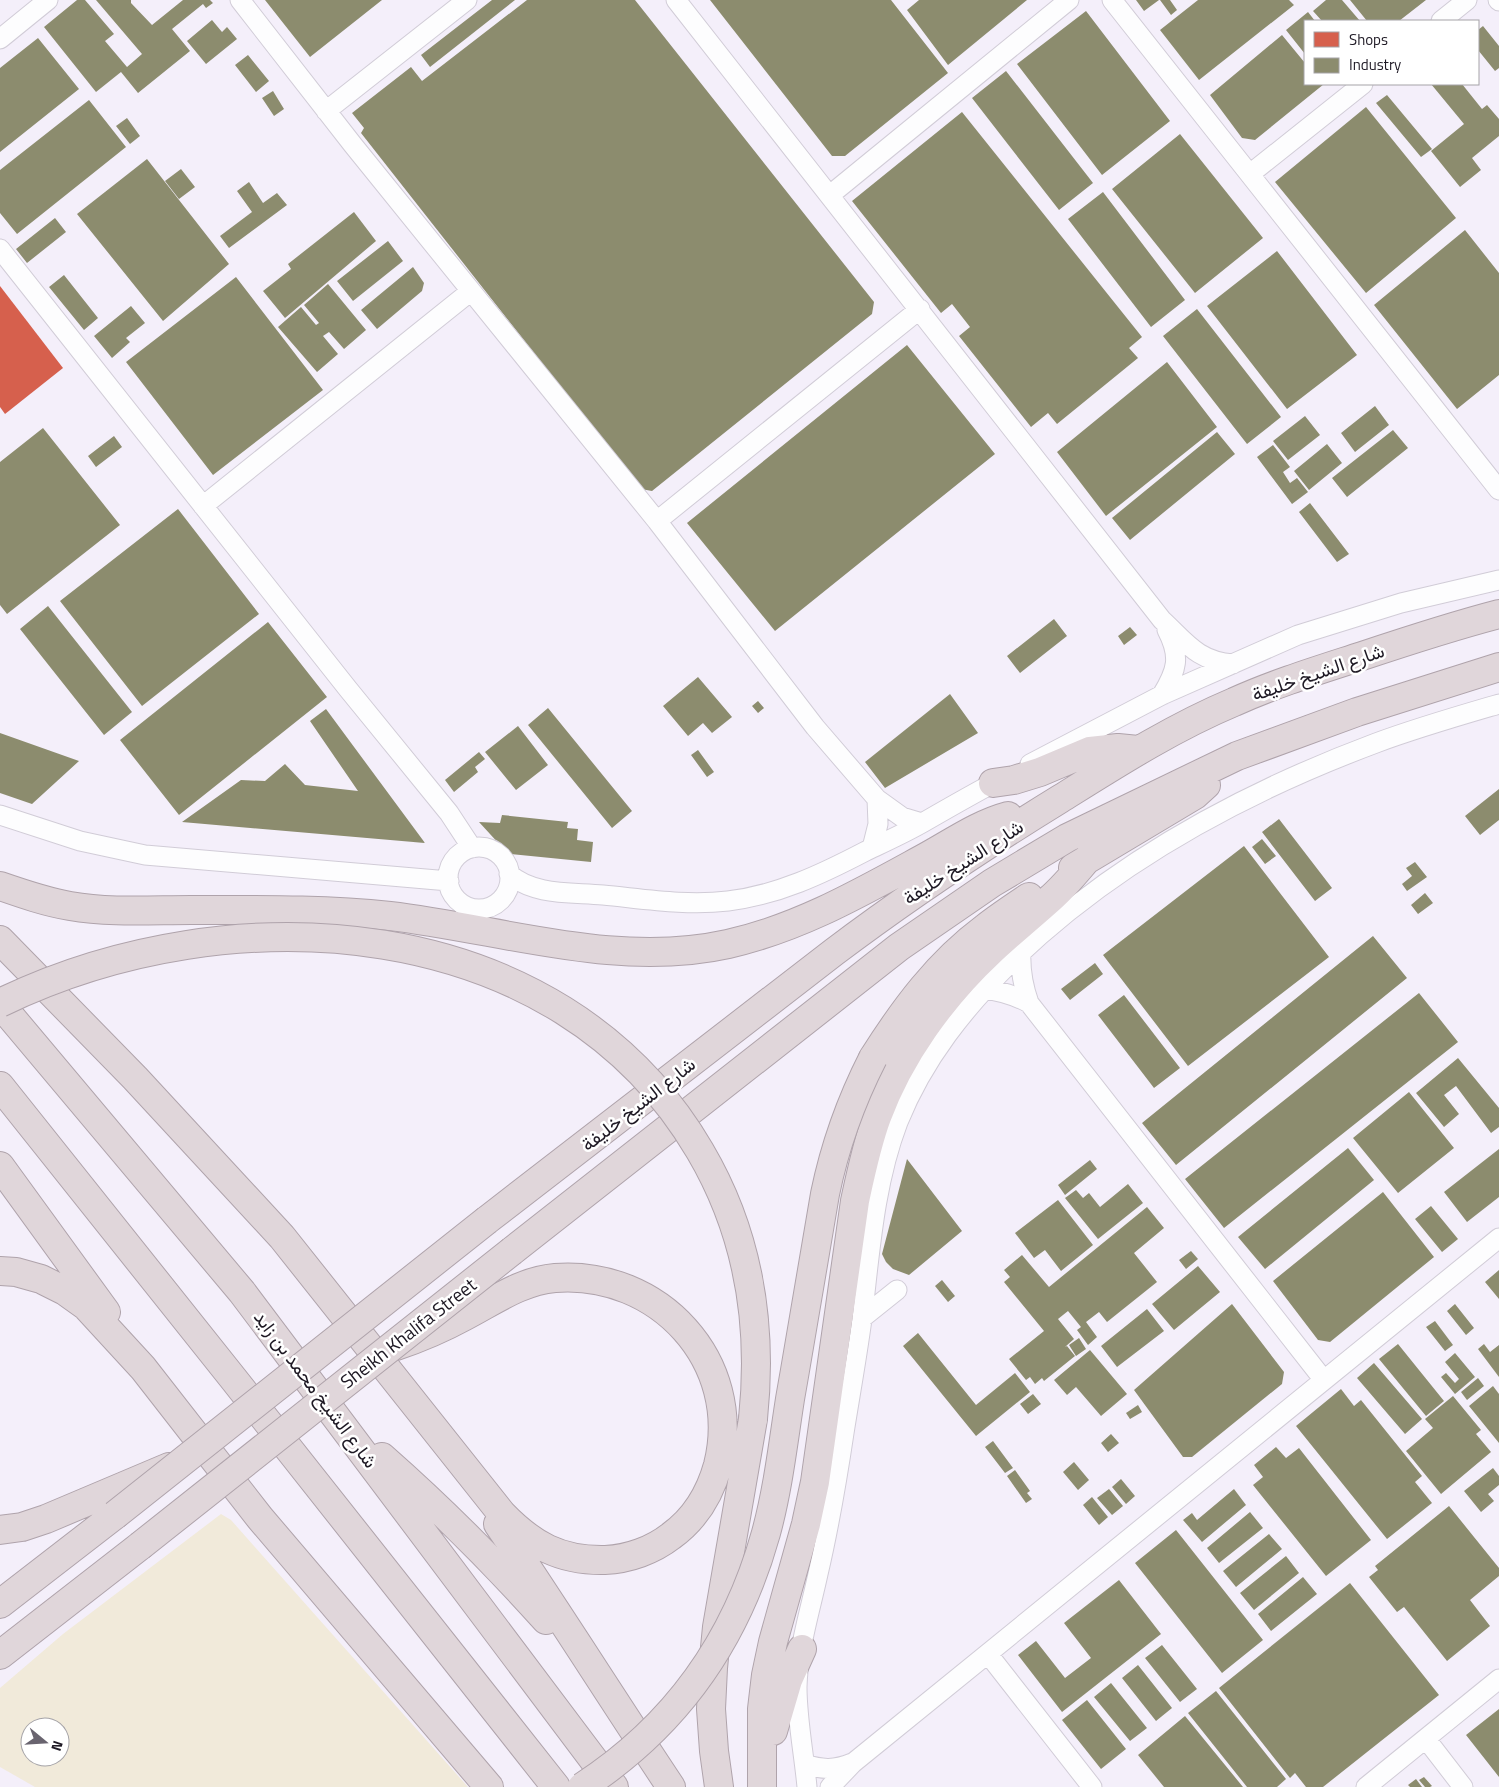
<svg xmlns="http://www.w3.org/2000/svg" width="1499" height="1787" font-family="'Titillium Web',Vazirmatn,sans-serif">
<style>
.sand{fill:#f1eada;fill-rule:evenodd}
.shops{fill:#d6604d}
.industry{fill:#8c8c6e}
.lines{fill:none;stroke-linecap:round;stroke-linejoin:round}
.street-casing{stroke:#d1ccd7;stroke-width:21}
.highway-casing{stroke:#afa3ab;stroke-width:30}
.street{stroke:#fdfdfe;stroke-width:19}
.highway{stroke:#e0d6da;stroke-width:28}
.highway-bridge-casing{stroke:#afa3ab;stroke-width:30;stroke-linecap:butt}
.highway-bridge{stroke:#e0d6da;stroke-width:28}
.labels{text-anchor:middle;stroke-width:5;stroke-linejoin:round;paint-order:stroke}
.street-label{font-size:19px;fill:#1e1924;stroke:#fff}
</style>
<rect width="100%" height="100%" fill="#f4effa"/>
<path class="sand" d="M221,1514L231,1520L468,1787H35L0,1767V1688L63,1634ZM30,1727H60V1757H30Z"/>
<path class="shops" d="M0,286L63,368L5,414L0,407Z"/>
<path class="industry" d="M77,0H85L114,34L105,41L127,67L142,54L96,0H131V3L152,25L183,0H210L213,3L206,8L203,4L172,29L190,51L138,93L121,72L96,92L44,27Z
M265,0H382L310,57Z
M492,0H515L430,67L421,55Z
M527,0H635L874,302L872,314L652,491L641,489L361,133L364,128L352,113L411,67L422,81Z
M710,0H891L948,73L845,156H832Z
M919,0H1027L948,65L907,10Z
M1136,0H1159L1144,11Z
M1160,0H1170L1177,10L1171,15Z
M1198,0H1289L1294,5L1199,80L1160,30Z
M1326,0H1342L1360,21H1322L1313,11Z
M1350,0H1426L1399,21H1367Z
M1086,11L1170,121L1102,175L1017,64Z
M1308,12L1315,21H1305V54L1286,30Z
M212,20L222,32L227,27L237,39L206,64L187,41Z
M1483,26L1499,46V68L1495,71L1478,50V30Z
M1282,35L1305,63V84H1324L1255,140L1242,138L1210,95Z
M38,38L79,89L0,152V68Z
M248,55L269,81L256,92L235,65Z
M1006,71L1093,183L1059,210L972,98Z
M1431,84H1462L1482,109L1487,105L1499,119V136L1472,158L1481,170L1460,187L1431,151L1464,124Z
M273,91L284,109L274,116L262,98Z
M1387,95L1432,149L1421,157L1376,103Z
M89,100L126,147L17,234L0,213V170Z
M1366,107L1456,218L1366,293L1275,182Z
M962,112L1142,337L1129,348L1138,358L1057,424L1048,413L1031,427L959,336L970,327L952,304L941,313L852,201Z
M127,118L140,136L130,144L116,126Z
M1180,134L1263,238L1195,293L1112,189Z
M147,159L229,264L163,321L77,214Z
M181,169L195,187L179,199L165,181Z
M249,182L263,203L277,193L287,205L229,248L220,236L252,212L237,191Z
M1103,192L1185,300L1151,327L1068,219Z
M354,212L376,241L285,318L263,291L291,269L288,264Z
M55,218L66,232L27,263L16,249Z
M1465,230L1499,273V375L1457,409L1374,305Z
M388,241L403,261L353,301L337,281Z
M1277,251L1357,355L1287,409L1207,306Z
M413,267L424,283L422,291L377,329L361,310Z
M64,275L98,318L84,330L49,287Z
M236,277L323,390L213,475L126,362Z
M328,284L366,330L344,349L329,332L323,336L338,354L317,372L278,327L301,307L316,325L319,323L304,305Z
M131,306L145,323L126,338L130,342L112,358L94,336Z
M1197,309L1281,417L1247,444L1163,336Z
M907,345L995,454L775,631L687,523Z
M1167,362L1217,427L1106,516L1057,452Z
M1375,406L1389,425L1355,452L1341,433Z
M1305,416L1320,435L1288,460L1273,441Z
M43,428L120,525L7,614L0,605V462Z
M1393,430L1408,448L1347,497L1332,478Z
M1217,432L1235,454L1130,540L1112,518Z
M114,436L122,447L96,467L88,456Z
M1327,444L1342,463L1309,490L1294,471Z
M1273,445L1290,467L1283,472L1290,483L1297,478L1308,492L1292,504L1257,457Z
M1310,503L1349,554L1337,562L1299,512Z
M178,509L259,614L142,706L60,601Z
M48,606L132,712L104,735L20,629Z
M1054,619L1067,636L1020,673L1007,656Z
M268,622L327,697L179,815L120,740Z
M1130,627L1137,635L1124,645L1118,636Z
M698,677L732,717L712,733L703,723L688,736L663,706Z
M950,694L978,733L885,788L865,762Z
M758,701L764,708L758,713L752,706Z
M548,708L632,811L612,828L528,725Z
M326,709L425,843L182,822L241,780L265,781L285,764L305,785L358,791L310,721Z
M518,726L548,765L516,790L485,752Z
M0,733L79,761L32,804L0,793Z
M698,750L714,772L707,777L691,755Z
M479,752L485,759L475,767L478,772L454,792L445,780Z
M1499,789V820L1480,835L1465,816Z
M502,815L568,822L567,828L578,829L577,840L593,842L591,862L501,853V846L479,822L500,823Z
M1279,819L1332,888L1315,901L1262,832Z
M1262,839L1276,856L1265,864L1252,847Z
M1244,846L1329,957L1188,1066L1103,955Z
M1415,862L1427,877L1407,891L1402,884L1412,876L1406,868Z
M1425,893L1433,903L1418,914L1411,905Z
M1373,936L1407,978L1176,1165L1142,1123Z
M1095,963L1103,974L1070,1000L1061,989Z
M1419,993L1458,1042L1224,1228L1185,1179Z
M1124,995L1180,1068L1154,1088L1098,1015Z
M1458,1058L1499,1108V1127L1491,1133L1456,1086L1444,1095L1459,1114L1444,1127L1416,1093Z
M1409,1092L1454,1148L1398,1193L1353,1138Z
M1348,1148L1374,1180L1265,1269L1238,1237Z
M1499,1149V1197L1467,1222L1444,1192Z
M907,1159L962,1231L909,1275L893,1269L886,1262L882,1254Z
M1090,1160L1097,1169L1065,1195L1058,1185Z
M1128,1184L1143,1203L1098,1239L1065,1198L1076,1190L1083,1198L1089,1193L1100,1207Z
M1383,1192L1434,1257L1330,1342L1318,1340L1273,1281Z
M1058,1200L1093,1245L1061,1271L1045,1250L1034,1258L1015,1233Z
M1431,1206L1458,1239L1442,1252L1415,1219Z
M1147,1207L1164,1228L1134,1253L1157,1282L1107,1322L1099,1312L1086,1322L1097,1337L1088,1345L1077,1330L1081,1327L1068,1311L1058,1319L1074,1339L1065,1347L1067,1346L1075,1356L1044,1381L1042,1378L1035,1384L1030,1377L1026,1380L1009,1359L1044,1331L1004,1282L1010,1277L1004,1270L1022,1255L1049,1287Z
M1191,1251L1198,1259L1186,1269L1179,1260Z
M1198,1266L1220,1292L1174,1330L1152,1304Z
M1499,1270V1299L1485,1282Z
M942,1280L955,1296L948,1302L935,1286Z
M1232,1304L1284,1372L1282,1384L1192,1457H1183L1134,1390Z
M1455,1304L1474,1328L1466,1335L1447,1311Z
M1147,1309L1164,1331L1117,1367L1101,1346Z
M1435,1321L1453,1345L1445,1351L1426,1327Z
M918,1333L976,1405L1015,1373L1030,1392L976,1436L903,1346Z
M1079,1338L1086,1349L1076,1356L1069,1345Z
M1398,1344L1444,1401L1426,1416L1379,1359Z
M1484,1344L1490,1352L1499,1345V1377L1478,1349Z
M1090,1350L1127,1394L1101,1416L1076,1387L1067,1395L1054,1380Z
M1455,1353L1475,1377L1455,1394L1441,1377L1446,1373L1455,1383L1459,1379L1445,1362Z
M1374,1363L1422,1419L1405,1434L1357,1378Z
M1478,1378L1484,1386L1467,1400L1461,1392Z
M1493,1386L1499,1394V1443L1469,1406Z
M1341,1389L1354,1406L1361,1400L1422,1476L1415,1482L1432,1503L1387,1539L1296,1426Z
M1033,1394L1041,1404L1028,1414L1020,1404Z
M1453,1396L1481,1430L1476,1434L1491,1452L1441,1494L1406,1451L1433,1428L1425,1419Z
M1138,1405L1142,1412L1130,1419L1126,1413Z
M1111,1434L1119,1443L1108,1452L1101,1443Z
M993,1441L1013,1468L1005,1473L985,1447Z
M1276,1447L1286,1458L1299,1448L1371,1540L1326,1576L1253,1485L1263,1477L1254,1465Z
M1074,1462L1089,1480L1078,1490L1063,1472Z
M1493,1468L1499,1476V1485L1488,1494L1494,1501L1481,1512L1464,1491Z
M1015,1470L1030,1491L1027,1493L1032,1499L1026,1503L1007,1476Z
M1121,1479L1135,1496L1126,1504L1112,1487Z
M1109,1489L1123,1506L1112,1515L1097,1498Z
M1234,1489L1246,1505L1202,1542L1183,1520L1192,1513L1197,1520Z
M1092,1497L1108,1517L1099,1525L1083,1505Z
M1449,1506L1499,1568V1576L1470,1600L1490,1626L1447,1661L1404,1607L1397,1612L1369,1577L1378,1570L1375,1566Z
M1250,1512L1263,1528L1219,1563L1207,1548Z
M1176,1530L1263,1640L1222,1673L1135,1563Z
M1269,1534L1282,1549L1236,1587L1223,1571Z
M1286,1556L1299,1573L1254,1610L1240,1593Z
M1303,1577L1317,1594L1271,1631L1258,1614Z
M1119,1580L1161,1634L1062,1712L1018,1655L1036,1641L1065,1678L1091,1658L1064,1623Z
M1350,1583L1439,1695L1323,1787H1306L1295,1773L1290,1778L1219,1688Z
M1162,1645L1197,1689L1180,1702L1145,1658Z
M1138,1665L1172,1708L1156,1721L1122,1678Z
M1111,1683L1147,1728L1130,1741L1094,1697Z
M1216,1691L1286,1779L1277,1787H1247L1188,1713Z
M1087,1700L1126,1749L1101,1769L1062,1720Z
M1499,1709V1777L1466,1735Z
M1185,1716L1243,1787H1164L1138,1755Z
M1424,1777L1432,1786L1430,1787H1425L1419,1780Z
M1416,1779L1422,1787H1410L1408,1785Z"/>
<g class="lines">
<g class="street-casing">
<path id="street" d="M240,0L353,145L657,521L815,727L877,799L902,817L922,823
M676,0L1162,620C1186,642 1197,661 1233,664
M1112,0L1499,490
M1498,0L1499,1
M1441,21L1467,0
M0,39L48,0
M326,111L467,0
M1250,174L1363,84
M830,195L1069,0
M0,249L348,689L449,813L472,848
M203,506L471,291
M657,521L920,309
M1162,695C1177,670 1181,657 1167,630
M1030,764L1162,695L1298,635L1401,603L1499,580
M0,815L80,841L145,855L449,881
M448 878a31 31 0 1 1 62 0a31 31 0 1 1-62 0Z
M872,848L878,824L877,799
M509,874C534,896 572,892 603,895C645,899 686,906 728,901C778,895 822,874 866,851C885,842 905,833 924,822C950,807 976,792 1003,778
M1021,952C1020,971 1023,986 1029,1003L1323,1379
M984,989C1001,991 1014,995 1029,1003
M862,1318L897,1290
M988,1654L1092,1787
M1426,1739L1463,1787
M805,1764C822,1770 835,1770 852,1763
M807,1787C804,1754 797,1720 797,1687C798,1649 810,1611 818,1574C829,1527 837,1480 844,1433C850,1395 857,1357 862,1319C870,1252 874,1185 898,1122C924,1058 965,1007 1014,959C1115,862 1245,792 1376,743C1416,728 1458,716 1499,704
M830,1787L853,1763L1499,1238
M1366,1787L1499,1679"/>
</g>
<g class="highway-casing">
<path id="highway" d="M993,783L1014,780L1040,772L1090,751L1118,748L1138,750
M1073,868L1195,795L1206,785
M0,886C23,894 46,902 70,906C110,913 151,910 191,910C257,910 324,909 390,916C501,929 616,969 728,944C799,928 860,893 924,858C950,844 978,824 1008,816
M0,940L135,1078L282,1237L502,1514C532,1545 560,1561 605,1560C629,1559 653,1550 671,1536C696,1518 710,1494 718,1465C744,1361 658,1270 555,1278C521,1281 494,1301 465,1316C443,1328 420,1338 396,1346
M0,1004L242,1292L614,1787
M873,1058C904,1009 938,963 985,928C999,917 1014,907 1029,897
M0,1086L232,1377L556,1787
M0,1166L106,1312
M487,1220L834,952C907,897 982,847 1060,799C1116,764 1172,728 1234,702C1276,683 1319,670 1362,656C1407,641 1453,626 1499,614
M512,1251L899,947L992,883L1067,838L1237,756L1357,712L1499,667
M0,1271L16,1272L41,1279L65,1291L86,1306L143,1368L260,1518L489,1787
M382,1457C440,1508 494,1562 546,1620
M498,1524C557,1611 613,1700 671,1787
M0,1530L22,1527L46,1519L169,1467
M0,1604L115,1515
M0,1655L140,1546
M773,1731L788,1680L802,1649
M719,1787L714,1751L711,1709L713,1668L717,1627L753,1419
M762,1787V1709L766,1675L773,1642L806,1524L815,1482L855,1201C861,1173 867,1144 877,1117C900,1055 942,997 990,952C1009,934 1030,917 1050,899C1064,887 1076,872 1088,858"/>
</g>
<use href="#street" class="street"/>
<use href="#highway" class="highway"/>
<g class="highway-bridge-casing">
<path id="highway-bridge" d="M0,1003C230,891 559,910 700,1151C749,1234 763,1324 753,1419
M115,1515L487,1220
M140,1546L512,1251
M582,1787C676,1726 736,1641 766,1533C778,1489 783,1444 790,1399C802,1331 813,1263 825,1194C835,1145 850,1103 873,1058"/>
</g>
<use href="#highway-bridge" class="highway-bridge"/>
</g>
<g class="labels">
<g class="street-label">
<text transform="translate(1318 672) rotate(-19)" y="7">شارع الشيخ خليفة</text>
<text transform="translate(963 862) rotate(-33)" y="7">شارع الشيخ خليفة</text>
<text transform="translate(638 1104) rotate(-38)" y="7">شارع الشيخ خليفة</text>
<text transform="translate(408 1333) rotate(-38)" y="7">Sheikh Khalifa Street</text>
<text transform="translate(316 1389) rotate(53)" y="7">شارع الشيخ محمد بن زايد</text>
</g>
</g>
<rect x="1304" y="20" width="175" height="65" fill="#ffffff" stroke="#a5a3a7"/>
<rect x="1314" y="32" width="25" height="15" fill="#d6604d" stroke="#a5a3a7"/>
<text x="1349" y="45" font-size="15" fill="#1e1924">Shops</text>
<rect x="1314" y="58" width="25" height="15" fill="#8c8c6e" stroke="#a5a3a7"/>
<text x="1349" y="70" font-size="15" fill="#1e1924">Industry</text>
<g transform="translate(45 1742) rotate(108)"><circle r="24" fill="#ffffff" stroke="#a5a3a7"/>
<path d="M0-4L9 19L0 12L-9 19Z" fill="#69646f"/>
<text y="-8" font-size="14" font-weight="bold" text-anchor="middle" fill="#1e1924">N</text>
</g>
</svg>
